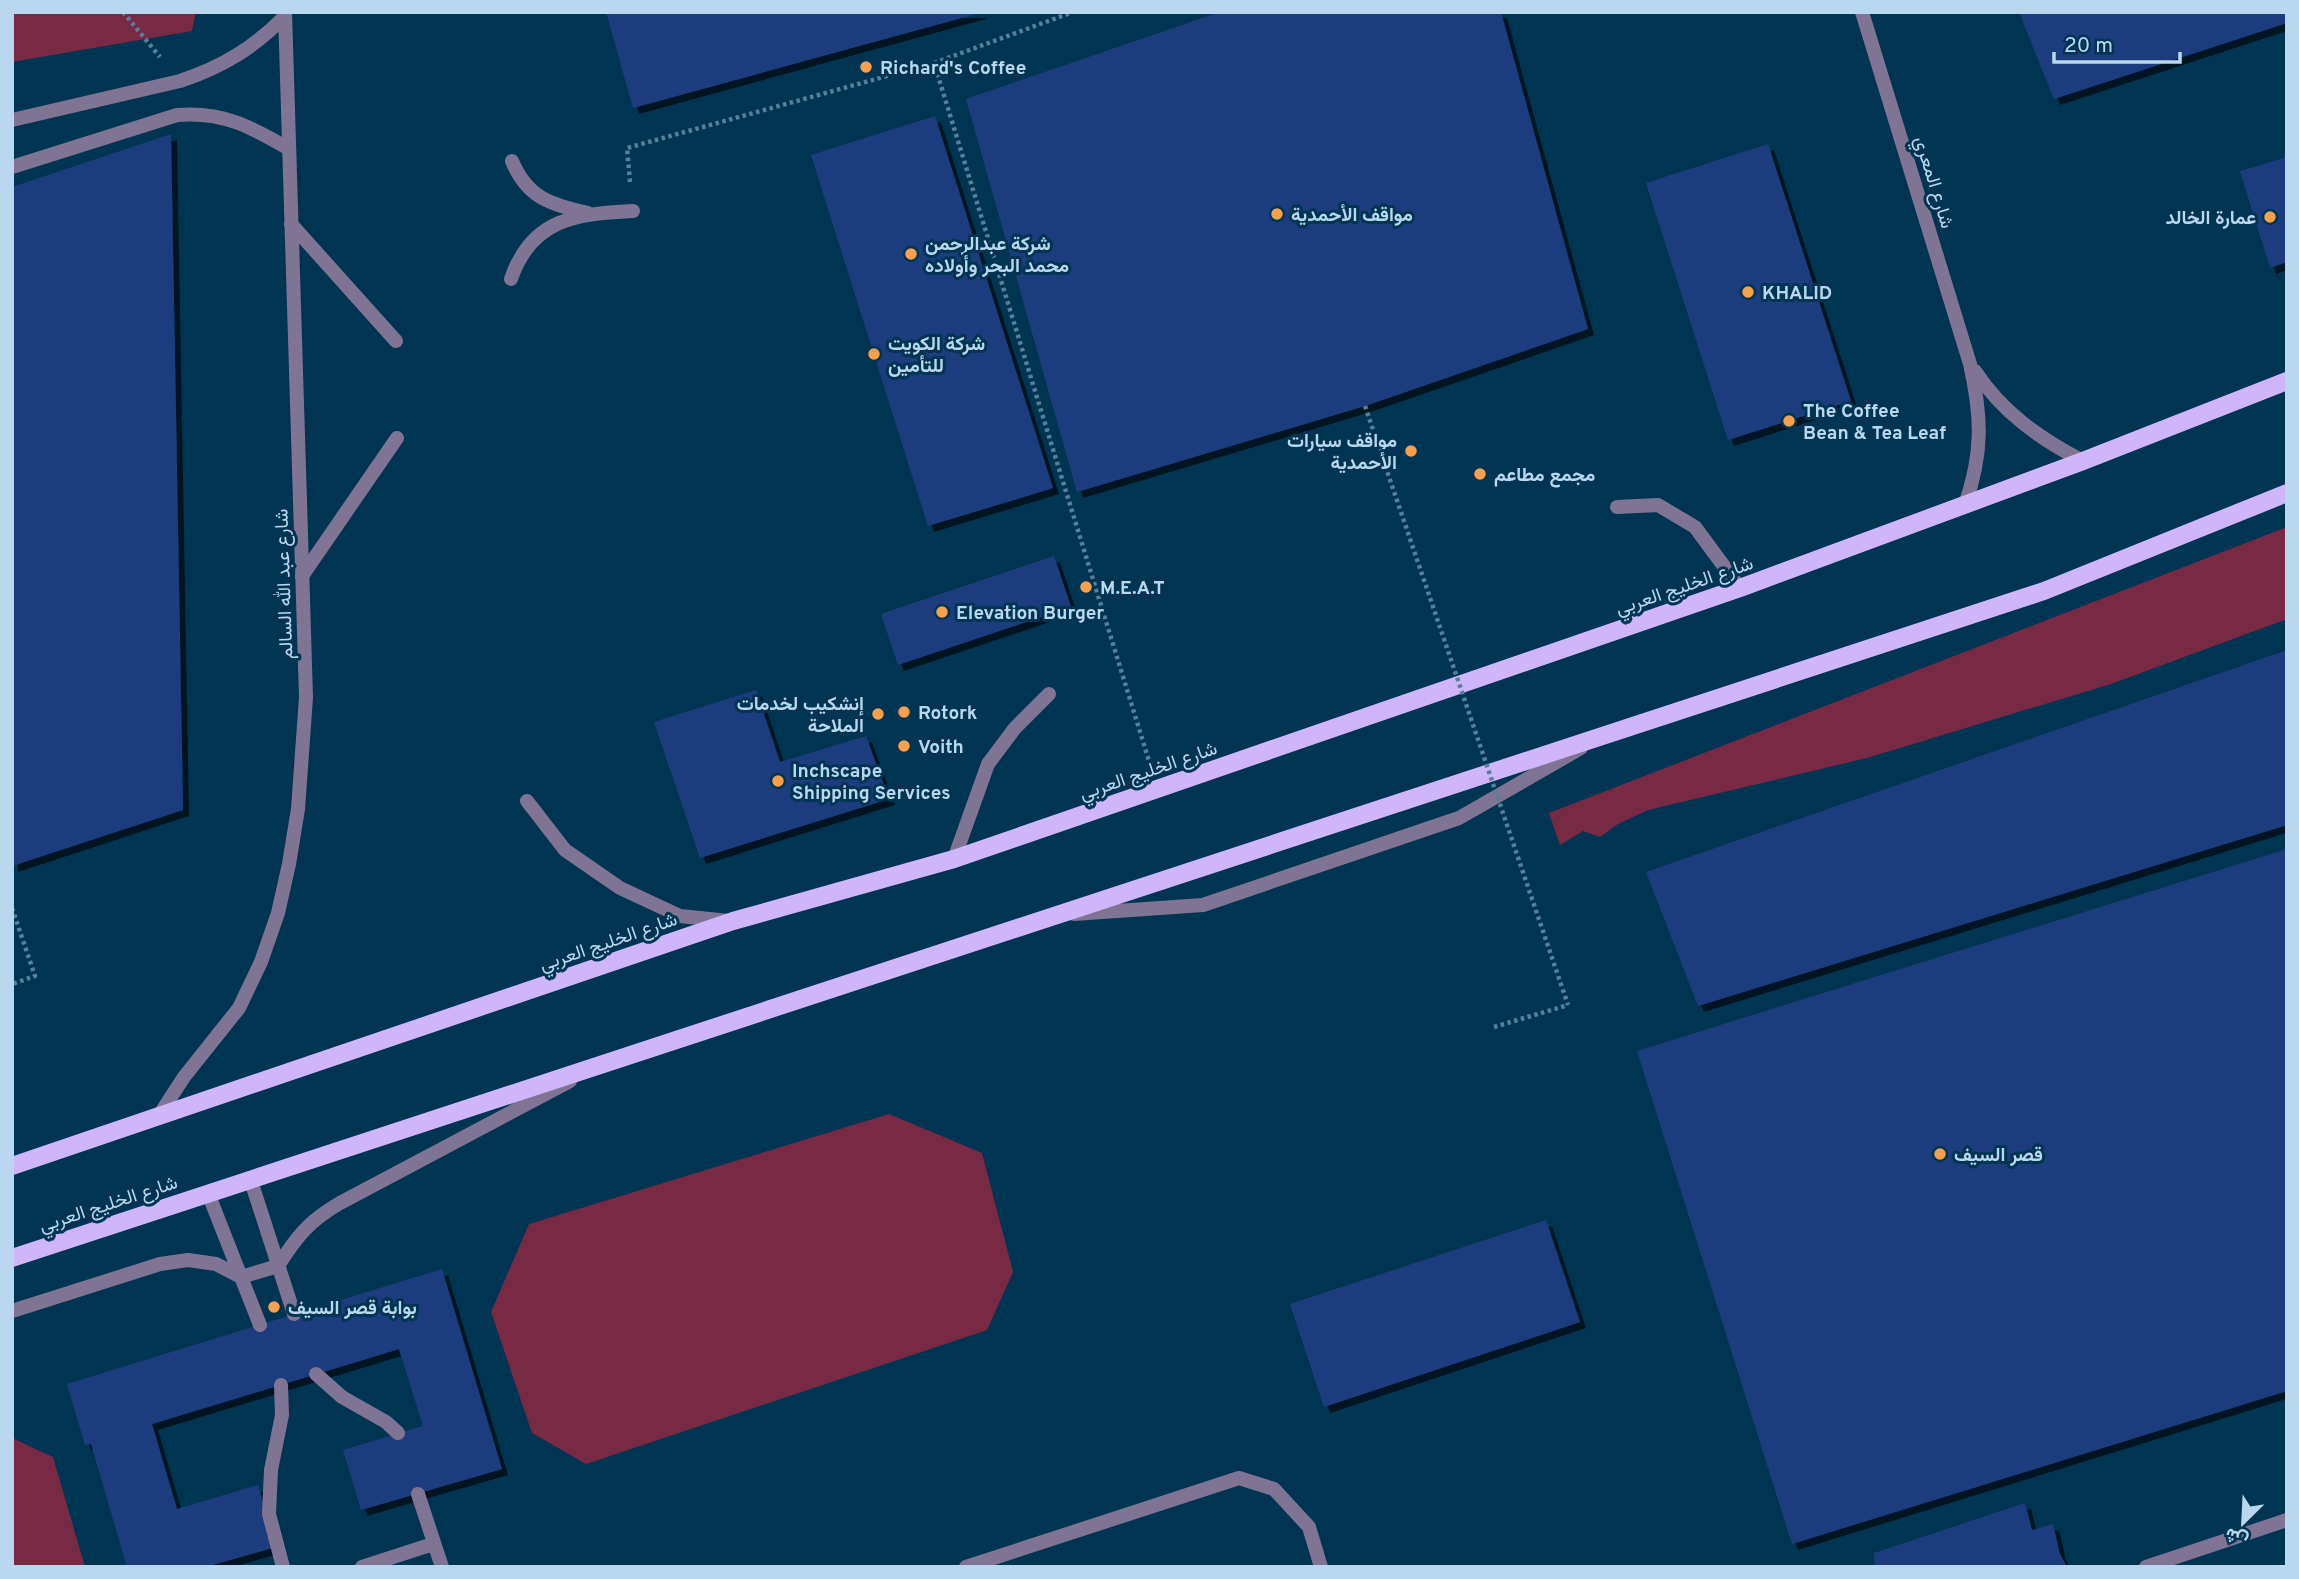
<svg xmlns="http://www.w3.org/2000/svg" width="2299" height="1579" font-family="Overpass,Vazirmatn,sans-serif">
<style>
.green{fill:#782a45}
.building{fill:#1d3e7d;filter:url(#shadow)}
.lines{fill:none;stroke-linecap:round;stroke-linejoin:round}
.path{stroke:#557f9b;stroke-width:4.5;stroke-dasharray:3.5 3.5;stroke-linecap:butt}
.service{stroke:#807494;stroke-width:14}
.minor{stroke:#807494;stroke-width:14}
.primary{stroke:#cfb5f9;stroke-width:18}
.path-bridge{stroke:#557f9b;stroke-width:4.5;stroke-dasharray:3.5 3.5;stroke-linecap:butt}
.poi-dot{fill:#f8a04b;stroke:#003453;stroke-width:2.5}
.labels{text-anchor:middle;stroke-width:6;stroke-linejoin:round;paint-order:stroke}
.poi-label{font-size:19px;font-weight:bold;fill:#b9d7ef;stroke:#003453;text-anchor:start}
.street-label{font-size:19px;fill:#b9d7ef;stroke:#003453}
</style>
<defs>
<filter id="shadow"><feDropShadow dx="6" dy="6" stdDeviation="0" flood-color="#0009"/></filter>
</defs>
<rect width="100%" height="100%" fill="#003453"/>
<path class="green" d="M12,12H196L192,31L12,62Z
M2287,527V619L2111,684L1867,758L1648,810L1618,824L1600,837L1583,831L1560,845L1549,813Z
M889,1114L982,1153L1013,1272L987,1330L586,1464L532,1433L491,1312L529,1224Z
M12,1438L53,1457L85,1567H12Z"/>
<path class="building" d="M606,12H980V13L633,108Z
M1220,12H1501L1588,329L1365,406L1077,492L966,99Z
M2019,12H2287V23L2054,99Z
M935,116L1053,488L928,526L811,155Z
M171,134L183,810L12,866V187Z
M1768,144L1851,401L1728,440L1646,183Z
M2287,157V262L2270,268L2240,171Z
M1054,556L1071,607L898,665L881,614Z
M2287,650V825L1698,1006L1646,872Z
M756,690L780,762L866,736L889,799L700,858L654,722Z
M2287,849V1391L1792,1544L1637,1051Z
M1546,1220L1580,1322L1324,1407L1290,1304Z
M442,1269L502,1469L361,1510L343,1450L423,1426L399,1349L152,1424L177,1509L258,1485L276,1547L205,1567H127L91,1444L85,1445L67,1384Z
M2025,1503L2032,1530L2053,1524L2060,1554L2067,1567H1875L1874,1553Z"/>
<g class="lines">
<path class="path" d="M123,12L160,57
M934,63L1073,12
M630,182L627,148L934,63L1149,761
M12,908L35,976L12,984
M1494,1027L1568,1005"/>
<path class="service" d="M12,120L180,81C222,67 254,48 285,16
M512,161C528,199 551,204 588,213
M12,167L177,115C223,111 251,127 289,149
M291,224L396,341
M511,279C532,218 576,214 633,211
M1617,507L1658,505L1695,527L1740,588
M302,576L397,438
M527,801L565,850L620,888L680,916L729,921
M954,859L988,764L1015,728L1049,694
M1074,914L1203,905L1459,818L1581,748
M250,1178L294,1314
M208,1193L241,1277L278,1266C297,1236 309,1221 340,1203L570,1081
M12,1311L160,1264L188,1260L216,1264L241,1277L260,1325
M316,1374L342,1397L386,1422L398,1433
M281,1385L282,1415L271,1470L269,1514L283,1567
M418,1494L442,1567
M362,1567L433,1544
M966,1567L1239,1478L1274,1489L1309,1527L1321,1567
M2146,1567L2287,1520"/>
<path class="minor" d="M1862,12L1970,364C1982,417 1983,453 1965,505
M1975,371C2002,412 2040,439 2083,461
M158,1117L184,1077L239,1008L261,962L278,913L289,864L298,809L306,697L285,12"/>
<path class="primary" d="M12,1166L733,921L954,859L1740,588L2083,461L2287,381
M12,1258L2044,591L2287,493"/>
<path class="path-bridge" d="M1365,406L1568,1005"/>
</g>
<g class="poi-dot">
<circle cx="866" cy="67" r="7"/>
<circle cx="1277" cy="214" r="7"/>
<circle cx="2270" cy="217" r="7"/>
<circle cx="911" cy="254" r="7"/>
<circle cx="1748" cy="292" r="7"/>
<circle cx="874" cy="354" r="7"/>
<circle cx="1789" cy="421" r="7"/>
<circle cx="1411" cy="451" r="7"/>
<circle cx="1480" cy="474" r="7"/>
<circle cx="1086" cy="587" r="7"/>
<circle cx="942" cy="612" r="7"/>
<circle cx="904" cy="712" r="7"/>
<circle cx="878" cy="714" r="7"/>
<circle cx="904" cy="746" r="7"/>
<circle cx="778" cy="781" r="7"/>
<circle cx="1940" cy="1154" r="7"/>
<circle cx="274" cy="1307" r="7"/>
</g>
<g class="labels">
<g class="poi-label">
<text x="880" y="74">Richard's Coffee</text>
<text x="1291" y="221">مواقف الأحمدية</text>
<text x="2256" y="224" text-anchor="end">عمارة الخالد</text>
<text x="925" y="250">شركة عبدالرحمن<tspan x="925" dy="22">محمد البحر وأولاده</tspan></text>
<text x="1762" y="299">KHALID</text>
<text x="888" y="350">شركة الكويت<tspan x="888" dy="22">للتأمين</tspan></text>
<text x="1803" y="417">The Coffee<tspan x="1803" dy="22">Bean &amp; Tea Leaf</tspan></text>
<text x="1397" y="447" text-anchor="end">مواقف سيارات<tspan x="1397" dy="22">الأحمدية</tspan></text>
<text x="1494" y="481">مجمع مطاعم</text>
<text x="1100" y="594">M.E.A.T</text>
<text x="956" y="619">Elevation Burger</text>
<text x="864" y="710" text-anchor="end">إنشكيب لخدمات<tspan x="864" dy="22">الملاحة</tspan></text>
<text x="918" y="719">Rotork</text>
<text x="918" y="753">Voith</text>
<text x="792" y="777">Inchscape<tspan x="792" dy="22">Shipping Services</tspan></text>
<text x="1954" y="1161">قصر السيف</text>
<text x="288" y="1314">بوابة قصر السيف</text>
</g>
<g class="street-label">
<text transform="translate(1935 182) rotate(73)" y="7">شارع المعري</text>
<text transform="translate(283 584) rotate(-92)" y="7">شارع عبد الله السالم</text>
<text transform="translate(1684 585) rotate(-19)" y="7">شارع الخليج العربي</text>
<text transform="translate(1148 770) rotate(-19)" y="7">شارع الخليج العربي</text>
<text transform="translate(608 941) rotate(-19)" y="7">شارع الخليج العربي</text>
<text transform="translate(108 1203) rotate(-18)" y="7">شارع الخليج العربي</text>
</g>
</g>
<rect width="2299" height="1579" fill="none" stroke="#b9d7ef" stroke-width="28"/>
<g transform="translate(2243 1523) rotate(204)" stroke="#003453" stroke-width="5" paint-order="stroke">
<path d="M0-5L12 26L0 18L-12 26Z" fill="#b9d7ef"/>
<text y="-10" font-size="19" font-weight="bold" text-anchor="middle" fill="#b9d7ef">ش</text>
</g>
<path d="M2054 52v10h126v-10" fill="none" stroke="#b9d7ef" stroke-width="3.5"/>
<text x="2064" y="52" font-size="21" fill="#b9d7ef" stroke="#003453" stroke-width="5" paint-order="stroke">20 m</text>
</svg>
